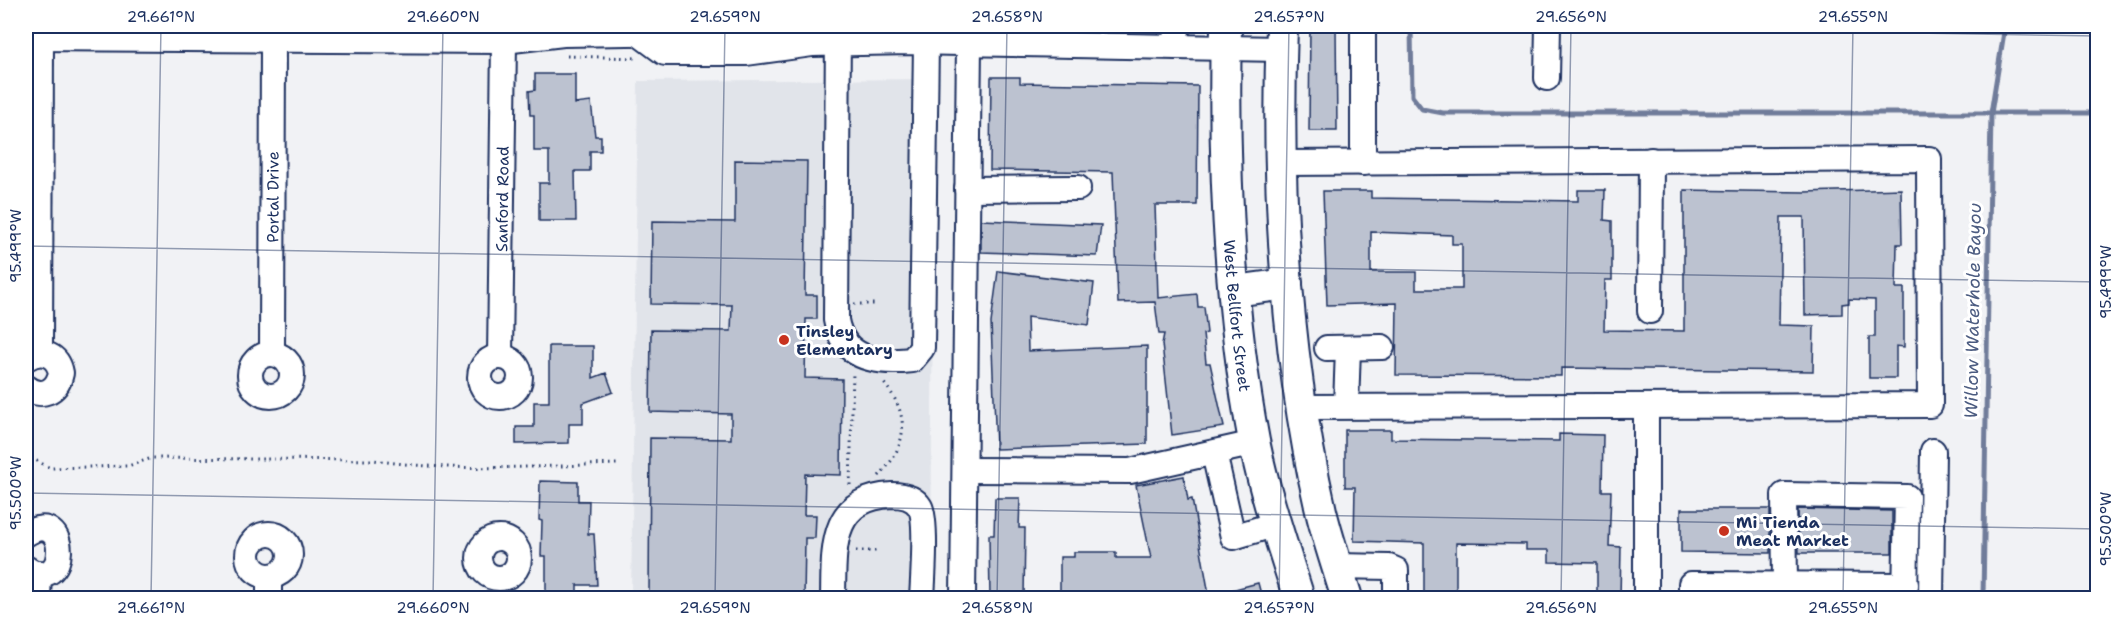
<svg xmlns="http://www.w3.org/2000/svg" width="2123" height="624" font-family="'Shantell Sans',sans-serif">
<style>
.built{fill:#e1e4ea}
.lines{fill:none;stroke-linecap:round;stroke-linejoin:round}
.stream{stroke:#707c9a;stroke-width:5}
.building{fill:#bcc2d0;stroke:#1b2f5e;stroke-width:1.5;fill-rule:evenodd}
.minor-tunnel{stroke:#c6cbd7;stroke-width:24;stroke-dasharray:24 12;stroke-linecap:butt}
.minor-casing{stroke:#1b2f5e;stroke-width:28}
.major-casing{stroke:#1b2f5e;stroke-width:34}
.path{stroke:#1b2f5e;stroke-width:3;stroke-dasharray:1.5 4.5;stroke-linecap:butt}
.minor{stroke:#fff;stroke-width:24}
.major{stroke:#fff;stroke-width:30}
.ticks{fill:none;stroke:#1b2f5e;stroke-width:1.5;stroke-opacity:0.45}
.poi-dot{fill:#c8321e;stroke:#fff;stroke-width:2}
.labels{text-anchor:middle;stroke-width:6;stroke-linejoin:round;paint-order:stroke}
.street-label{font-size:16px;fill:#1b2f5e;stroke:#fff}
.poi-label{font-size:16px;font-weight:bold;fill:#1b2f5e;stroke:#fff;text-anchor:start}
.water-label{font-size:18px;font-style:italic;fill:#4c5c81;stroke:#fff}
.neatline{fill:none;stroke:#1b2f5e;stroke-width:2}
.ticks-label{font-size:15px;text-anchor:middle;fill:#1b2f5e}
</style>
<rect width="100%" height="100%" fill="#f1f2f5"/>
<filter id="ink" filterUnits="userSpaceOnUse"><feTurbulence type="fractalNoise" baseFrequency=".0167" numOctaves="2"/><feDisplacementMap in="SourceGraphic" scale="12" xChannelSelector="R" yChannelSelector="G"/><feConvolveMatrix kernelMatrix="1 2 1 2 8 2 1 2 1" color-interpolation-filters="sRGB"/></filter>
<g filter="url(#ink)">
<path class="built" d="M934,79L931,598H631L638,81Z"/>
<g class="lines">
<path class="stream" d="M1411,26L1412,96L1422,109L1443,113H2098
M1983,598L1991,113L2005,26"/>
</g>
<path class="building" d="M1310,26H1336L1337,131H1309Z
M535,74H575V104L591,102L595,136H601V151H590V171H575L576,221H539V183H549V151H534V115H530L529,91L535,90Z
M991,77H1020V83L1198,86L1197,205H1155L1158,298L1197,294L1198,307H1204L1207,333L1203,334L1206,363H1210L1224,427L1172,435L1162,344L1164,334H1159L1155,302L1118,303L1113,172L990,170Z
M735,160L807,161L805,295H817V319H806L805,378L842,379L841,475L805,474L804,515H816L815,538H805L804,598H649L650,438L731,439V414L650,412L651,330L731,331L732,305L651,304L652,221L735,222Z
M1901,189L1902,244H1897L1896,288H1904V347L1896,346V378H1869V337H1875V300L1849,299V303L1842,304V314L1805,315L1804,217H1781L1779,325L1814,326L1813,371L1561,368V376L1396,375L1397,303L1327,305L1323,191H1371V198L1578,201V190H1605L1604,220L1612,221V280H1605L1604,330L1684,331V190L1804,192ZM1371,232L1452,235V244H1462V289H1416V272H1371Z
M981,220L1101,225L1097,256L981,252Z
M998,271L1094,283L1089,325L1027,317L1028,351L1147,346V444L996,449L991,323Z
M549,346H593V378L606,373L613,392L583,403V424H569V443L516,444V427H534V402H549Z
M1345,430H1391V439L1559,441V434L1603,435L1602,491H1611L1609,546L1621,547L1620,598H1597V563L1549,562V550H1526V544L1456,543V592H1449V598H1424V543L1354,541L1355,487H1345Z
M1184,476L1188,500L1192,499L1209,595L1191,598H1060V557H1074V552H1116V558H1151L1136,485Z
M540,481L578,482V501H589L588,534H594L597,585H577V598H546V556H541L542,521L539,520Z
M995,498H1020L1019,528H1025L1024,598H990L989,535H994Z
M1681,509H1770V553L1681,552Z
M1798,509L1892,511V553H1799Z
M1258,583L1262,598H1216V594Z"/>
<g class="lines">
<path class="minor-tunnel" d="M1717,597V598"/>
<g class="minor-casing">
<g id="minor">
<path d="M838,26L836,320C843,359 877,364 912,360L922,348L926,42"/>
<path d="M1363,26V163"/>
<path d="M638,28V33L665,53H746L812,44L910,42L1281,49"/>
<path d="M26,38L504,41L563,34L757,31L812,44"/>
<path d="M1176,47L1177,26"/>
<path d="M1547,78L1548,26"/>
<path d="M1281,163L1929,159L1930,405L1302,407"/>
<path d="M967,189L1078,188"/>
<path d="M1650,311L1651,160"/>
<path d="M1327,348L1382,347"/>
<path d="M40,353L41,38"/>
<path id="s1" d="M272,353L273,40"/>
<circle cx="271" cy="375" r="21"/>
<path id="s2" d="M500,357L504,41"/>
<circle cx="500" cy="377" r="20"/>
<path d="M26,387C41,399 57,392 61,373C58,356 43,348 27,358"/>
<path d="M1346,406L1348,348"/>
<path d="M1646,406V598"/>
<path d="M1214,453L1233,537L1276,524"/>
<path d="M965,470L1130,471L1255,443"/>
<circle cx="269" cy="555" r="21"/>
<path d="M26,534C71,505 69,598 26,568"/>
<circle cx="499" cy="558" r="20"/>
<path d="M1337,566L1389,567L1396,570V593L1394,598"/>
<path d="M38,598L39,573"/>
<path d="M269,598V576"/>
<path d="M833,598C834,550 829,498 892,495C902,495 914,497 920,507C927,519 923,581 922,598"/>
<path d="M963,598L969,43"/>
<path d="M1691,598V584L1906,585"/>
<path d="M1792,598L1785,585L1784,495L1907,497L1905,598"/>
<path d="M1931,598L1933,451"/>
</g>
</g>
<g class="major-casing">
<g id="major">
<path id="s3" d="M1226,26C1223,160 1229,310 1254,441C1265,495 1283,547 1299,598"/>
<path d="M1282,26C1276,187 1285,353 1321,511C1328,540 1338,569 1347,598"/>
<path d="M1234,291L1287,284"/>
</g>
</g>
<path class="path" d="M567,56L638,58
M854,304H878
M26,455L50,468L128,466L152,458L374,460C454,473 538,466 619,464
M879,476C908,445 911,415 883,382
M850,485L853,372
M856,551H878"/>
<use href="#minor" class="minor"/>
<use href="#major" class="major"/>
</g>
</g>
<path class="ticks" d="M1485,26L2098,36M26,246L2098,282M26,493L2098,529M151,598L161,26M433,598L443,26M715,598L725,26M997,598L1007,26M1279,598L1289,26M1561,598L1571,26M1843,598L1853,26"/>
<g class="poi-dot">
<circle cx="784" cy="340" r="6"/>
<circle cx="1724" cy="531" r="6"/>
</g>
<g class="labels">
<g class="street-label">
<text dy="6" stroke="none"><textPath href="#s1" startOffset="156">Portal Drive</textPath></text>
<text dy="6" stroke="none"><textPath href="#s2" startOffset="158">Sanford Road</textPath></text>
<text dy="6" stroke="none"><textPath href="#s3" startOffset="290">West Bellfort Street</textPath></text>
</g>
<g class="poi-label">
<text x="796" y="337">Tinsley<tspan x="796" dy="18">Elementary</tspan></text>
<text x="1736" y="528">Mi Tienda<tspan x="1736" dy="18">Meat Market</tspan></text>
</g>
<g class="water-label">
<text transform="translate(1973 311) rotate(-89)" y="6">Willow Waterhole Bayou</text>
</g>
</g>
<rect width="2123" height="624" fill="none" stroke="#fff" stroke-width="66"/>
<rect x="33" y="33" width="2057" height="558" class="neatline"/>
<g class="ticks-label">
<text x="161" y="22">29.661°N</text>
<text x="443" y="22">29.660°N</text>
<text x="725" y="22">29.659°N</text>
<text x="1007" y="22">29.658°N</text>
<text x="1289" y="22">29.657°N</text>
<text x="1571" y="22">29.656°N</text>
<text x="1853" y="22">29.655°N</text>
<text transform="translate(16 246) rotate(-90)" y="5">95.499°W</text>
<text transform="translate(2106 282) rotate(-90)" y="5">95.499°W</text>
<text transform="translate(16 493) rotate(-90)" y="5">95.500°W</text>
<text transform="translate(2106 529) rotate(-90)" y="5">95.500°W</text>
<text x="151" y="613">29.661°N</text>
<text x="433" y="613">29.660°N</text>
<text x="715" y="613">29.659°N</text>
<text x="997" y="613">29.658°N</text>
<text x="1279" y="613">29.657°N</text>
<text x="1561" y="613">29.656°N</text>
<text x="1843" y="613">29.655°N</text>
</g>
</svg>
